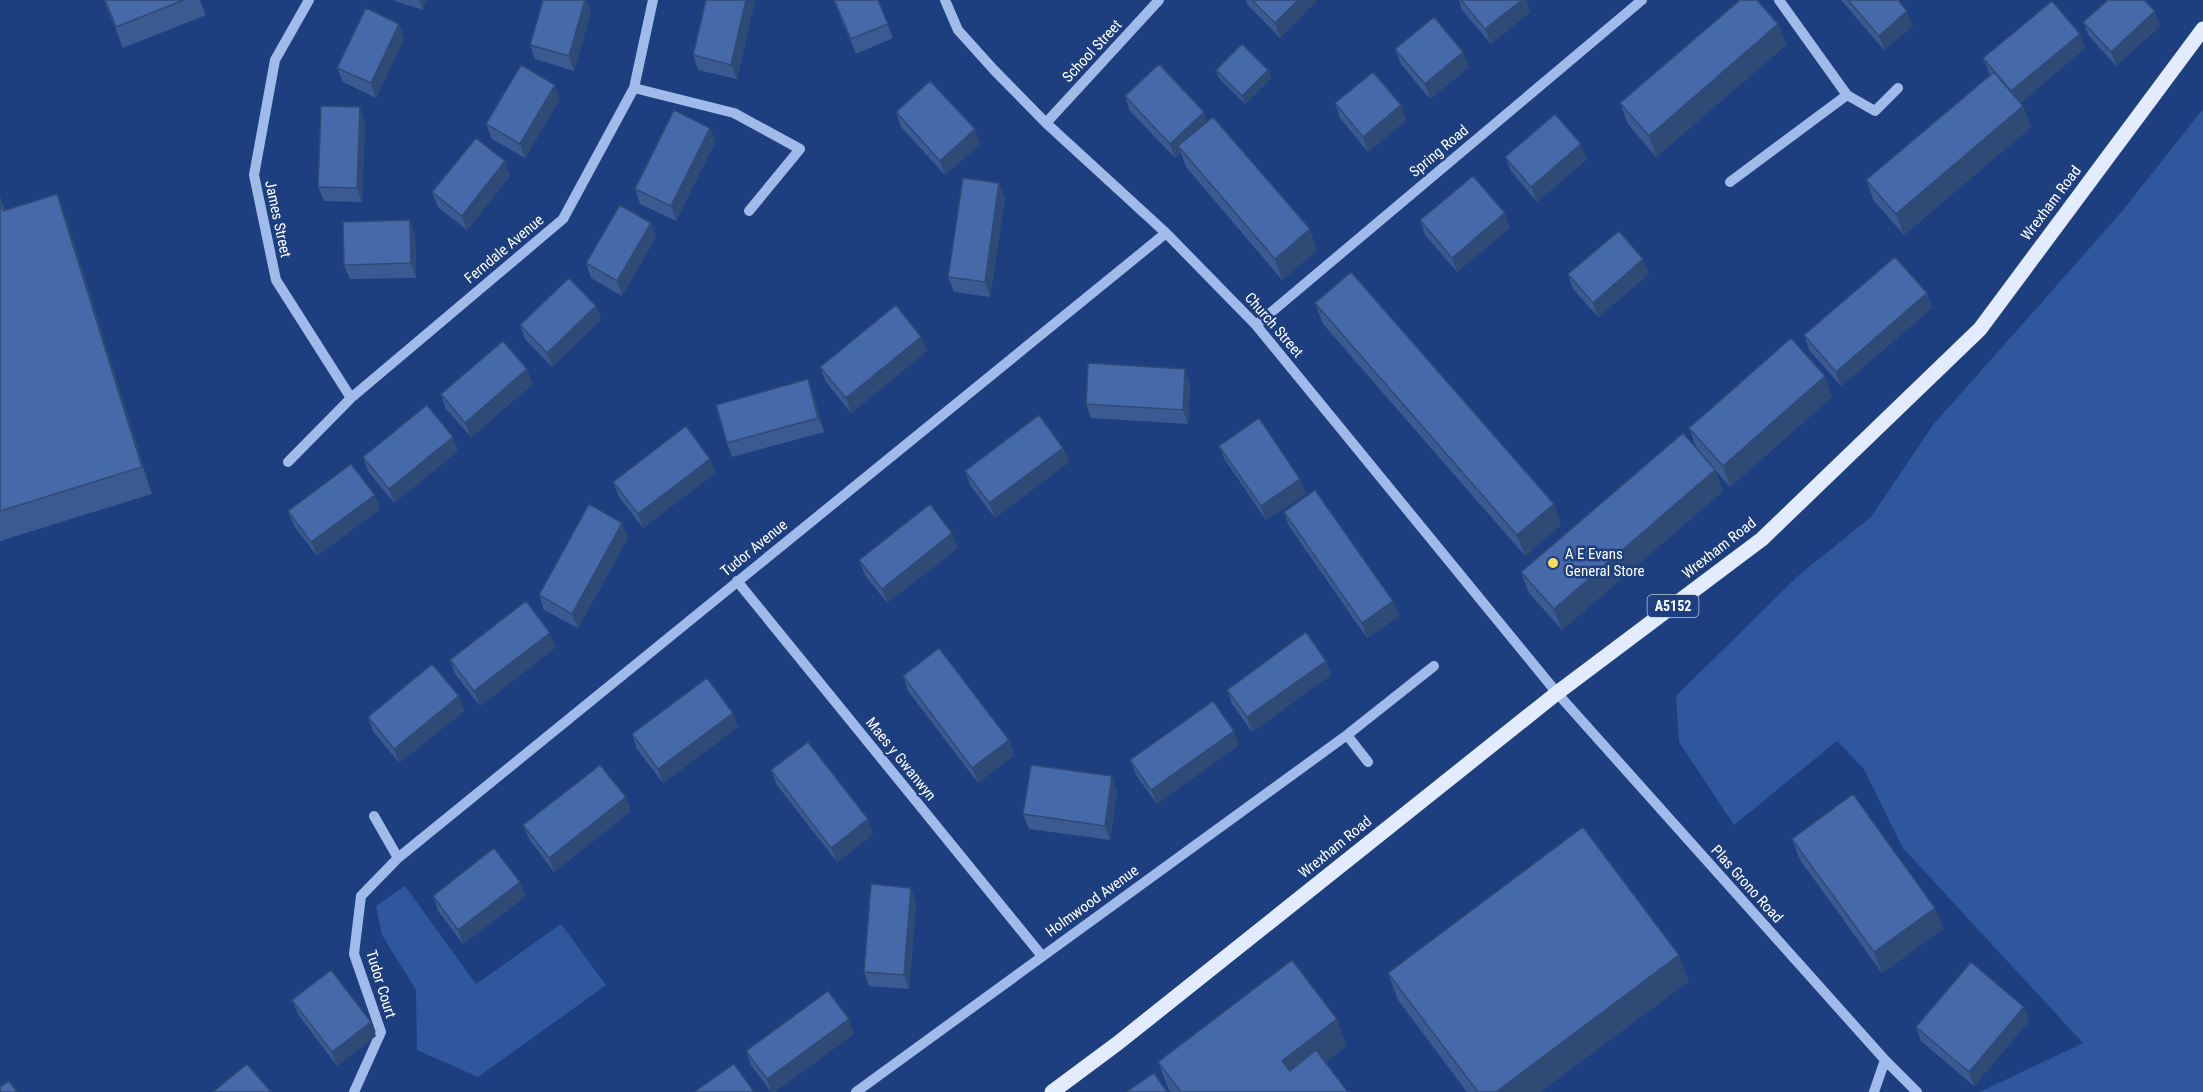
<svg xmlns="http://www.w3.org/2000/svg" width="2203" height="1092" font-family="'Roboto Condensed',sans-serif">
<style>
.green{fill:#2f579e}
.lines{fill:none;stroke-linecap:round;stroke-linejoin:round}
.minor{stroke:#a0bbe9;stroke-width:10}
.major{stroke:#e3ebfe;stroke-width:15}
.wall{fill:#3b5a91}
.shaded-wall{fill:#304a76}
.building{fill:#4569a9;stroke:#304a76;stroke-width:1.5}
.poi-dot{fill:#f9da5e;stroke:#1d3f7f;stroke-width:2}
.labels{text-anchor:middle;stroke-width:5;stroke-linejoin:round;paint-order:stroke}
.shield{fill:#1d3f7f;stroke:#bbc5d9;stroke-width:1.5}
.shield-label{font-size:14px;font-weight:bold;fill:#fff}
.street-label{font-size:15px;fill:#fff;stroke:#1d3f7f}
.poi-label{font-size:15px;fill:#fff;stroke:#1d3f7f;text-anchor:start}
</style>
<rect width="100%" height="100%" fill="#1d3f7f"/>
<path class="green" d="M2203,109V1092H1980L2083,1043L1902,847L1864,769L1837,741L1734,825L1679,742L1676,696L1799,575L1871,517L1933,425L2119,215Z
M405,886L476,984L561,924L606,985L478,1077L417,1050L416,990L382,935L376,906Z"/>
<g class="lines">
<path class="minor" d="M309,0L275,60L254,175L276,280L351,398
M945,0L958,30L994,70L1046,123L1166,233L1256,325L1557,693L1885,1060L1917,1092
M1779,0L1847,95L1875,111L1898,88
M634,88L734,113L800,149L749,211
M1046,123L1159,0
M1730,182L1847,95
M1256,325L1642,0
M288,462L351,398L563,219L634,88L653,0
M737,581L1042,956
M1347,735L1368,762
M374,816L398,858L1166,233
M354,1092L381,1032L354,954L361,896L398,858
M856,1092L1347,735L1434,666
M1874,1092L1885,1060"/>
<path class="major" d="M1052,1092L1118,1043L1557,693L1762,539L1980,329L2203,29"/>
</g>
<path class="wall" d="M104,0H200L206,15L123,48Z
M392,0H426L423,10Z
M755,0L737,79L698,70L693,55Z
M833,0H878L893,38L856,54Z
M1246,0H1317L1280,38L1247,4Z
M1459,0H1526L1530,12L1491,44L1462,10Z
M1841,0H1898L1913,26L1884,50Z
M591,12L574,71L535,59L530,45Z
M2083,22L2160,26L2116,66L2089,36Z
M399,24L404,39L376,98L343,82L337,68Z
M1778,24L1786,45L1656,157L1628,124L1620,103Z
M2080,34L2085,48L2020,103L2023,106L2031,127L1904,235L1874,201L1866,180L1990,75L1983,58Z
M1395,49L1469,67L1430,99L1401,64Z
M1216,70H1268L1271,78L1245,104L1218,77Z
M1125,96L1208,122L1317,250L1282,280L1186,167L1181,153L1175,158L1130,111Z
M560,99L525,158L492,139L486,124Z
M1335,103L1406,120L1368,152L1340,118Z
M896,112L980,144L945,175L901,127Z
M365,122L362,202L324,201L318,187Z
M710,128L715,142L676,221L640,204L635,189Z
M1505,157L1587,159L1537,202L1511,171Z
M510,176L467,230L438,207L432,192Z
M57,194L67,221L152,494L0,541V197L5,210Z
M1005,198L990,297L954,292L948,277Z
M1420,220L1510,228L1457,272L1425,235Z
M415,235L416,278L350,279L344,265Z
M656,237L622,296L591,278L586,263Z
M1643,259L1649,274L1598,317L1573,289L1568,274Z
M1927,293L1932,308L1841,386L1809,350L1804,335Z
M1315,303L1554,504L1561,525L1525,556L1323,324Z
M596,306L601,320L552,367L525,339L520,325Z
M927,351L851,413L826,382L820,367Z
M1190,383L1188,424L1091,418L1086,404Z
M533,384L471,437L446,409L441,394Z
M813,393L824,432L732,457L727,443Z
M1832,397L1730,487L1700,452L1715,470L1723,491L1562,630L1529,593L1521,572L1697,449L1689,428Z
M1219,446L1306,494L1266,520L1225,460Z
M1063,448L1069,462L995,518L970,485L965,471Z
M458,451L394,503L368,471L363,457Z
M710,459L715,473L643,528L619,497L613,482Z
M380,509L317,556L294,526L288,511Z
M1284,512L1393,601L1399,616L1367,638L1289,526Z
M622,523L628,538L578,628L544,610L539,595Z
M958,548L887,603L865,575L859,560Z
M556,647L480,706L455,674L450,660Z
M1326,661L1331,675L1252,732L1232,704L1227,690Z
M903,676L1009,740L1014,755L978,783L908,691Z
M459,696L464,711L399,763L373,731L368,717Z
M733,713L738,727L663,783L637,749L632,734Z
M1239,745L1157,804L1136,775L1130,760Z
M771,770L873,834L837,862L777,785Z
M1117,791L1110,840L1029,829L1023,814Z
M626,797L631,811L554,872L529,839L523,825Z
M1792,839L1935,908L1943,929L1882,973L1800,860Z
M433,896H526L463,944L438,911Z
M916,902L909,989L869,986L864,972Z
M1388,973L1689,981L1540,1092H1467L1398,1000Z
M292,1000L376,1036L337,1066L298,1014Z
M2024,1007L2029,1021L1974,1086L1921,1041L1916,1027Z
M854,1034L774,1092H771L751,1065L746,1051Z
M1347,1046L1325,1062L1348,1092H1171L1168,1088L1158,1062Z"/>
<path class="shaded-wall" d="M419,0H426L423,10Z
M585,0H587L591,12L574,71L569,56Z
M746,0H755L737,79L731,65Z
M1298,0H1317L1280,38L1275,23Z
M1522,0H1526L1530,12L1491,44L1485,29Z
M1907,11L1913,26L1884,50L1879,36Z
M2155,11L2160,26L2116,66L2111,52Z
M399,24L404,39L376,98L371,83Z
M1778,24L1786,45L1656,157L1649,136Z
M2080,34L2085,48L2017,106L2011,91Z
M1463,52L1469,67L1430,99L1425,84Z
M1268,70L1271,78L1245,104L1242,96Z
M555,85L560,99L525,158L520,144Z
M1401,105L1406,120L1368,152L1363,137Z
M2023,106L2031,127L1904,235L1896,214Z
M360,107L365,122L362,202L357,188Z
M1204,112L1209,126L1178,146L1181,153L1175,158L1170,144Z
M710,128L715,142L676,221L671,206Z
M975,129L980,144L945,175L940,161Z
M1581,144L1587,159L1537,202L1531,187Z
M505,161L510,176L467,230L462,216Z
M999,183L1005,198L990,297L985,282Z
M57,194L67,221L152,494L142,467Z
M1505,213L1510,228L1457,272L1452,258Z
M410,220L415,235L416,278L411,263Z
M651,223L656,237L622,296L617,281Z
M1310,229L1317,250L1282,280L1275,259Z
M1643,259L1649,274L1598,317L1593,303Z
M1927,293L1932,308L1841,386L1836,372Z
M596,306L601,320L552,367L547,353Z
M921,337L927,351L851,413L846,398Z
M527,369L533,384L471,437L465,423Z
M1185,369L1190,383L1188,424L1183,410Z
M1825,376L1832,397L1730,487L1723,466Z
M808,379L813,393L824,432L818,418Z
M453,437L458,451L394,503L389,489Z
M1063,448L1069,462L995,518L989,503Z
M710,459L715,473L643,528L638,514Z
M1715,470L1723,491L1562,630L1554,609Z
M1300,479L1306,494L1266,520L1261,506Z
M375,495L380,509L317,556L311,542Z
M1554,504L1561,525L1525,556L1517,535Z
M622,523L628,538L578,628L572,614Z
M952,533L958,548L887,603L882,589Z
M1393,601L1399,616L1367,638L1362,623Z
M550,633L556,647L480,706L474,691Z
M1326,661L1331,675L1252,732L1247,717Z
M459,696L464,711L399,763L394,749Z
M733,713L738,727L663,783L658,769Z
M1234,731L1239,745L1157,804L1151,790Z
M1009,740L1014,755L978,783L972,768Z
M1112,776L1117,791L1110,840L1105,826Z
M626,797L631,811L554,872L549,858Z
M868,819L873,834L837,862L831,848Z
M520,882L526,896L463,944L458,930Z
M911,888L916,902L909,989L904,975Z
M1935,908L1943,929L1882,973L1874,952Z
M1679,955L1689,981L1540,1092H1496Z
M2024,1007L2029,1021L1974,1086L1969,1072Z
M849,1019L854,1034L774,1092H771L767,1079Z
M1337,1019L1347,1046L1292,1088L1282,1061Z
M371,1022L376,1036L337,1066L332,1052Z"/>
<path class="building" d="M105,0H184L116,27Z
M543,0H585L569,56L530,45Z
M706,0H746L731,65L693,55Z
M834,0H878L888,24L851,39Z
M1252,0H1298L1275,23Z
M1461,0H1522L1485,29Z
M1740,0H1757L1778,24L1649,136L1620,103Z
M1848,0H1898L1907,11L1879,36Z
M2108,0H2144L2155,11L2111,52L2083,22Z
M2052,1L2080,34L2011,91L1983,58Z
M366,8L399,24L371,83L337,68Z
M1434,17L1463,52L1425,84L1395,49Z
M1242,44L1268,70L1242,96L1216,70Z
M1159,64L1204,112L1170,144L1125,96Z
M521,65L555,85L520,144L486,124Z
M1373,72L1401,105L1363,137L1335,103Z
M1994,72L2023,106L1896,214L1866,180Z
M930,81L975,129L940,161L896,112Z
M321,106L360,107L357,188L318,187Z
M674,110L710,128L671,206L635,189Z
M1555,114L1581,144L1531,187L1505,157Z
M1213,117L1310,229L1275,259L1178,146Z
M476,138L505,161L462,216L432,192Z
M1473,176L1505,213L1452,258L1420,220Z
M963,178L999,183L985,282L948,277Z
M57,194L142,467L0,511V200L3,211Z
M620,205L651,223L617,281L586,263Z
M410,220L411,263L344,265L343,222Z
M1619,231L1643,259L1593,303L1568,274Z
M1895,257L1927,293L1836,372L1804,335Z
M1351,272L1554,504L1517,535L1315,303Z
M569,278L596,306L547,353L520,325Z
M896,305L921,337L846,398L820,367Z
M1791,338L1825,376L1723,466L1689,428Z
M503,341L527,369L465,423L441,394Z
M1088,363L1185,369L1183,410L1086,404Z
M808,379L818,418L727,443L716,405Z
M427,405L453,437L389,489L363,457Z
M1039,415L1063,448L989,503L965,471Z
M1259,418L1300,479L1261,506L1219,446Z
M686,426L710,459L638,514L613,482Z
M1683,433L1715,470L1554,609L1521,572Z
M351,464L375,495L311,542L288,511Z
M1315,490L1393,601L1362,623L1284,512Z
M589,504L622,523L572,614L539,595Z
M930,504L952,533L882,589L859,560Z
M526,601L550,633L474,691L450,660Z
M1306,632L1326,661L1247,717L1227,690Z
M939,648L1009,740L972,768L903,676Z
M432,664L459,696L394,749L368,717Z
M707,678L733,713L658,769L632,734Z
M1213,701L1234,731L1151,790L1130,760Z
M808,742L868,819L831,848L771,770Z
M600,765L626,797L549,858L523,825Z
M1031,765L1112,776L1105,826L1023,814Z
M1853,794L1935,908L1874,952L1792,839Z
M1583,827L1679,955L1496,1092H1478L1388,973Z
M494,848L520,882L458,930L433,896Z
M871,884L911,888L904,975L864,972Z
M1292,960L1337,1019L1282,1061L1290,1071L1316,1050L1348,1092H1181L1158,1062Z
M1971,962L2024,1007L1969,1072L1916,1027Z
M331,970L371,1022L332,1052L292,1000Z
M828,991L849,1019L767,1079L746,1051Z
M247,1064L271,1092H213Z
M734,1064L754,1092H694Z
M1154,1073L1167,1092H1126Z
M9,1081L17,1092H0V1087Z"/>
<circle class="poi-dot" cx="1553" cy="563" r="6"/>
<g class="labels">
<rect class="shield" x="1647.5" y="595" width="51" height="22" rx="4.5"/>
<g class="shield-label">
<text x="1673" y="611">A5152</text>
</g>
<g class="street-label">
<text transform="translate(1092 51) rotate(-47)" y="5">School Street</text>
<text transform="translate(1439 151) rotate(-40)" y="5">Spring Road</text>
<text transform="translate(2051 203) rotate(-53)" y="5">Wrexham Road</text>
<text transform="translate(278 219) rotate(78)" y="5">James Street</text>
<text transform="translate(504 249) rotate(-40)" y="5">Ferndale Avenue</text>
<text transform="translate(1274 325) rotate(49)" y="5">Church Street</text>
<text transform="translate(754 548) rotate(-39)" y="5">Tudor Avenue</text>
<text transform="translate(1719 548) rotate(-38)" y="5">Wrexham Road</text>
<text transform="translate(901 759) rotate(51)" y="5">Maes y Gwanwyn</text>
<text transform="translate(1335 847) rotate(-39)" y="5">Wrexham Road</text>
<text transform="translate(1747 884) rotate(48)" y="5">Plas Grono Road</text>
<text transform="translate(1092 901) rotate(-36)" y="5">Holmwood Avenue</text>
<text transform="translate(381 984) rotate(73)" y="5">Tudor Court</text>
</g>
<g class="poi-label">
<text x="1565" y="559">A E Evans<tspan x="1565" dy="17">General Store</tspan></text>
</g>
</g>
</svg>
